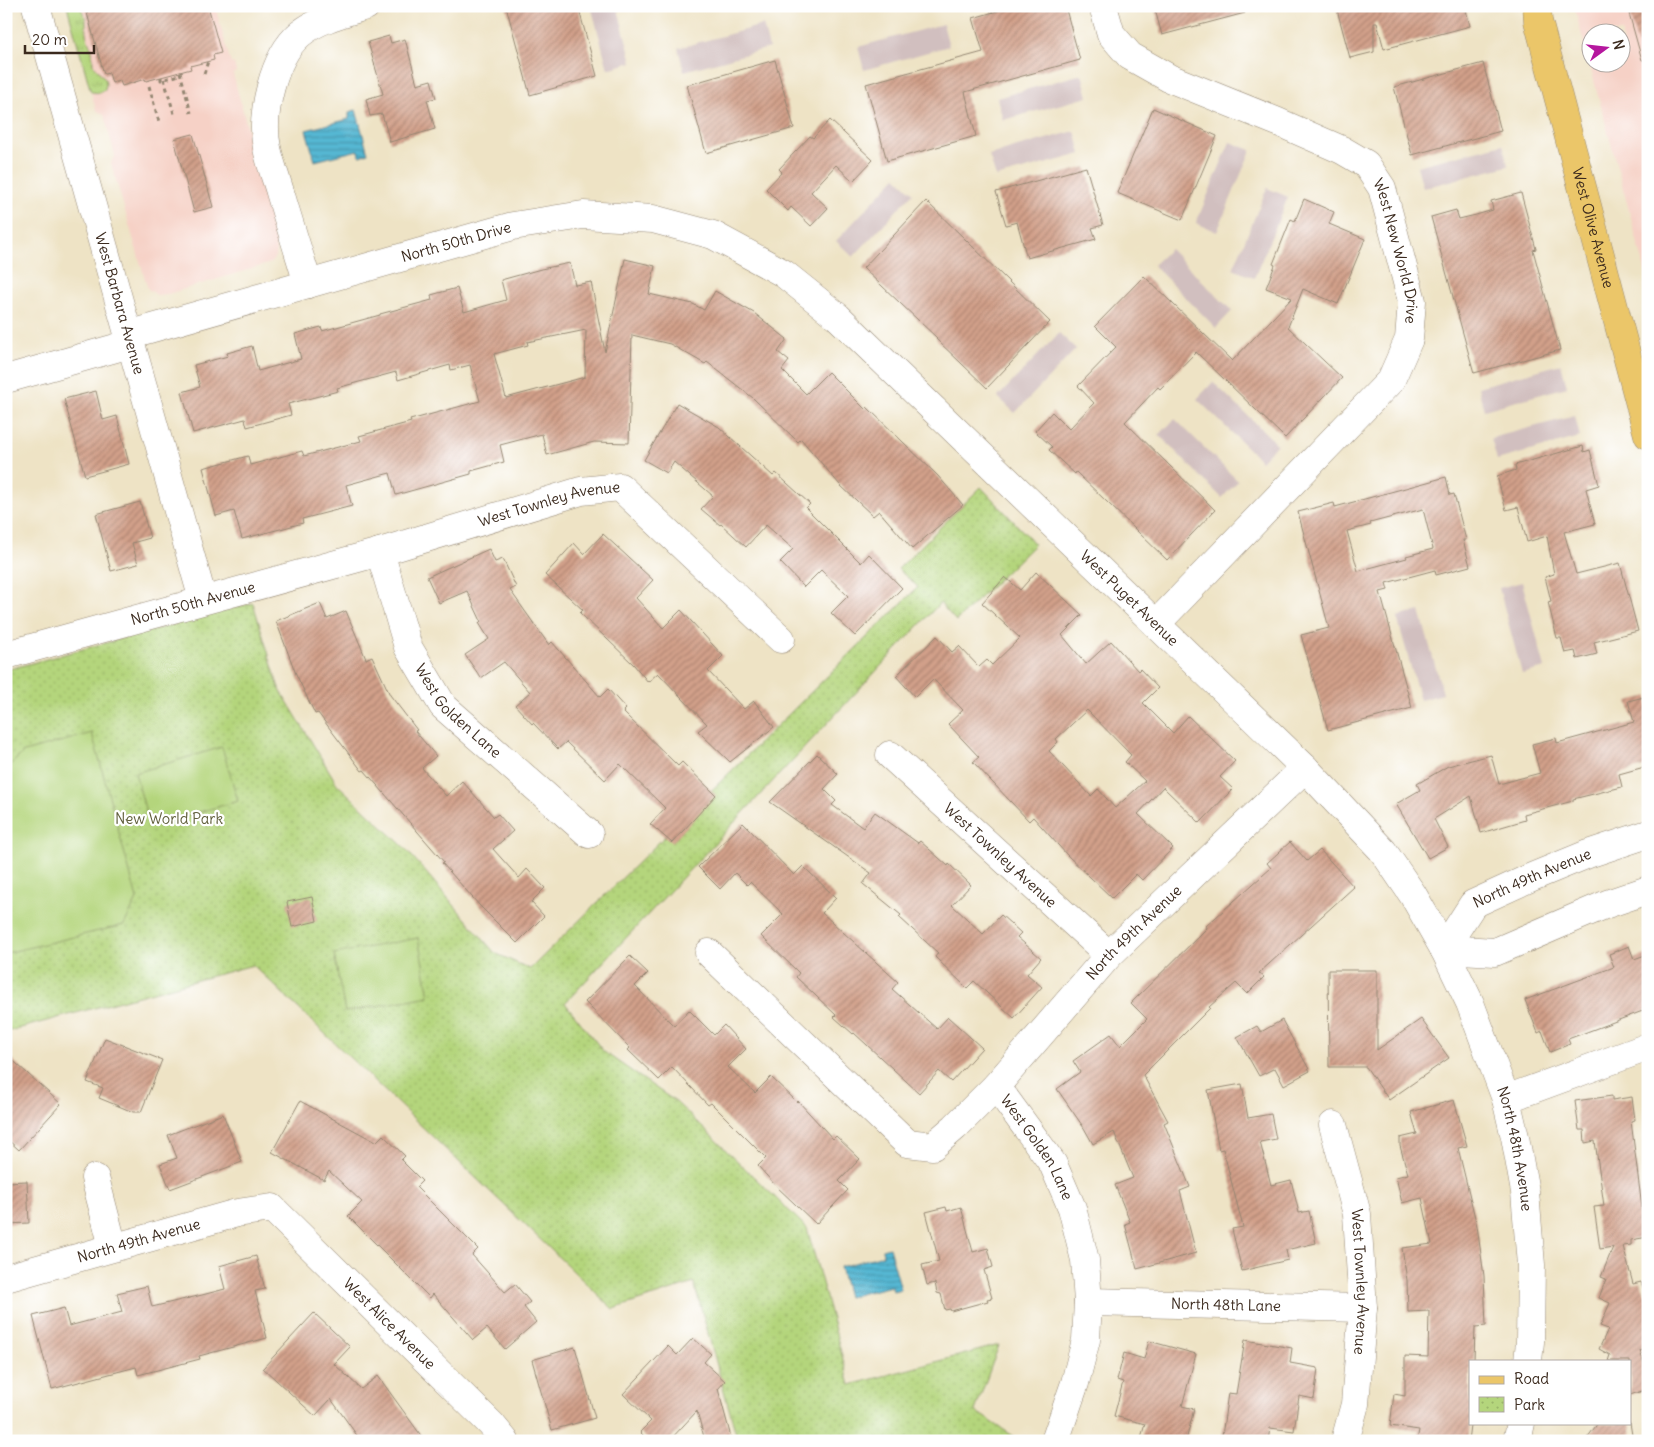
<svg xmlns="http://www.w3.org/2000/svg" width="1654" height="1447" font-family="Delius,sans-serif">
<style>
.built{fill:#f6d1c6;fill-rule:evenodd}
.industrial{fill:#d1bfbf}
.grass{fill:url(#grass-tufts);stroke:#78804d}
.park{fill:url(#park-dots);stroke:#78804d}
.pitch{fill:#b4d57c;stroke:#78804d}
.water{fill:url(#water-rules);stroke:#487078}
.building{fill:url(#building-hatch);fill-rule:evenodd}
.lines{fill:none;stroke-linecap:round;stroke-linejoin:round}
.minor-casing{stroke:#948672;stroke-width:29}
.major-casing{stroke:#948672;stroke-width:29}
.path{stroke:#948672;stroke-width:3;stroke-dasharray:4 4;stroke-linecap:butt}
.minor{stroke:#fff;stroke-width:28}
.major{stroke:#ebc669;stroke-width:28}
.labels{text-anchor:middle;stroke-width:4.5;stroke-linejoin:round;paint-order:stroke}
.street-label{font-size:15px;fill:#3b2a1e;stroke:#fff}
.park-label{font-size:15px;fill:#5f5d3a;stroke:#fff}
</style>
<defs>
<pattern id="grass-tufts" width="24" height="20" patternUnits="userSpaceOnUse" patternTransform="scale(1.25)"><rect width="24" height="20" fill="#b4d57c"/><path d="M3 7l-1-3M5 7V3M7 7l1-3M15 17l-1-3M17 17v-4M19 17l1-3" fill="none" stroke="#9cb76b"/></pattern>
<pattern id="park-dots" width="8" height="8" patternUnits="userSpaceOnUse" patternTransform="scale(1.25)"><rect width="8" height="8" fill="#b4d57c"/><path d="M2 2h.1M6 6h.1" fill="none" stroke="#9cb76b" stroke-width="1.8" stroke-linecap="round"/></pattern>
<pattern id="water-rules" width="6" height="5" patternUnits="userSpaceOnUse" patternTransform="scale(1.25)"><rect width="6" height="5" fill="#55b7d3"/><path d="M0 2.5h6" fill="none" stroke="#4895ab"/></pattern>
<pattern id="building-hatch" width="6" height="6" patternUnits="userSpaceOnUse" patternTransform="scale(1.25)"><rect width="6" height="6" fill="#d2a08a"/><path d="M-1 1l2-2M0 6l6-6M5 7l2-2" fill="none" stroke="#ac8370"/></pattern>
</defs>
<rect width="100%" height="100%" fill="#fff"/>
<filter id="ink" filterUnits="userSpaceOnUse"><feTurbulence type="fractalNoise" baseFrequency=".02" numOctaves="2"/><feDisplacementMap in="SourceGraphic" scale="10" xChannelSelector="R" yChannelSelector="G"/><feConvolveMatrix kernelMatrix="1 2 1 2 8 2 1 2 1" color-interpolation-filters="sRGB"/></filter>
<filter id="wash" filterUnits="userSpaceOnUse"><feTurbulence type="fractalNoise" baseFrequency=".0096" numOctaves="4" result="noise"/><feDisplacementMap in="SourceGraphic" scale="20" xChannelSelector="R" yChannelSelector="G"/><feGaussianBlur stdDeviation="1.12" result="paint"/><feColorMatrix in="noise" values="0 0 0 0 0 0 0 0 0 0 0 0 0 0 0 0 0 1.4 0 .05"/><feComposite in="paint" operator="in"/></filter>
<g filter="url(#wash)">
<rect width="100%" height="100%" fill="#eee3c5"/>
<path class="built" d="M67,6H215L231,64L234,63L236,72L233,74L273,223H275L280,240V245L276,246V255L271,263L168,294L157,295L148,289L111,163L115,155L104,115L96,110Z
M1574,6H1648V281ZM1592,32H1622V62H1592Z"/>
<path class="industrial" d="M591,6H617L632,62L608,69Z
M943,24L949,46L864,70L858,47Z
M763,25L769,48L684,71L678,48Z
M1082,74L1088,97L1003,120L997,98Z
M1075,131L1081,154L996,177L989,155Z
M1230,142L1251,150L1217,232L1196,223Z
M1503,144L1508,166L1423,188L1417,166Z
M896,177L913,193L853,257L836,241Z
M1267,188L1288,197L1254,278L1233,269Z
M1170,249L1232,311L1216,328L1153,265Z
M1059,333L1076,349L1015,413L998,397Z
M1561,364L1567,387L1484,410L1478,387Z
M1213,382L1277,444L1261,461L1197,399Z
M1575,416L1580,437L1497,460L1491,438Z
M1175,419L1238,481L1222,498L1159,435Z
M1522,582L1545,668L1522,674L1499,588Z
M1420,611L1443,694L1420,700L1397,617Z"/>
<path class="grass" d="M67,6H80L86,19V34L92,51L93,64L105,79L106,84L105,89L100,93L91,92Z"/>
<path class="park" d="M981,487L1035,544L956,621L940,603L565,1003L604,1052L676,1102L807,1228L850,1385L999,1345L975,1411L1021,1441H738L694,1283L613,1309L253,965L6,1032V670L253,603L279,688L337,784L405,848L495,953L530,969L918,587L898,569Z"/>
<path class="pitch" d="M92,733L137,899L124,925L6,953V769L24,752Z
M222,747L238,801L150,826L135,773Z
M418,938L429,996L345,1012L334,954Z"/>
<path class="water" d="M356,110L368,153L360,156L358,150L315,161L306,130L349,119V112Z
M889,1247L901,1289L893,1291L891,1286L848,1297L840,1267L883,1255L882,1249Z"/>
<g id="blocks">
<path class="building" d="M85,6H208L221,53L213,55L214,60L190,66L191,69L146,81L145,79L122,86L120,81L112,83L109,73L104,74Z
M506,6H578L597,76L530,95Z
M1015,6H1065L1080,60L965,92L976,136L887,161L866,84L983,52L973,18Z
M1154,6H1245V13L1162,35Z
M1336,6H1465L1470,26L1384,49L1377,23H1374V52L1350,58Z
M1627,6H1648V60H1642Z
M389,36L391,43L405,39L417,84L431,80L436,98L427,100L435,129L390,142L382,114L370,116L366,99L383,94L368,42Z
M775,60L794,128L706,153L687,85Z
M1483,63L1501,131L1412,155L1394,87Z
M1153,108L1217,136L1182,220L1117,193Z
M830,120L873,160L853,181L836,165L811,192L828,208L811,226L791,207L788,211L766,189L782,172L779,169L795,152L810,136L813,138Z
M193,134L213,207L194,212L174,139Z
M1086,167L1103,225L1092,228L1096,239L1027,258L1017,222L1006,225L996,192Z
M1521,193L1536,249L1533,250L1560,350L1474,373L1431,217L1456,210L1459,219L1476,215L1493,210L1491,201Z
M1304,199L1334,212L1329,224L1365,239L1338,304L1303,289L1288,327L1342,378L1285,438L1196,352L1160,389L1158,387L1125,422L1215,510L1167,560L1076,472L1075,474L1049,450L1052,447L1035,431L1052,412L1069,429L1094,403L1078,386L1116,347L1095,326L1144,276L1232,361L1292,298L1266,288L1275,265L1273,264L1291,219L1295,221Z
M926,201L1050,322L987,388L936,339L937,338L863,268Z
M625,259L655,266L649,294L693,304L704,310L715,291L754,313L787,339L778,352L789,361L782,370L806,394L828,372L865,409L867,407L938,476L963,505L912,549L879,511L873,516L840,485L801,439L798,442L753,398L707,362L705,364L670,344L632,335L629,443L594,442L547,455L542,434L500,445L504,462L471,471V474L396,495L390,473L346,485L352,506L302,519L303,523L242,539L234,511L216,516L203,468L248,456L250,465L302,451L304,456L361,441L359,436L411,422L410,420L480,401L470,365L451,370L450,365L398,380L396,372L337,388L338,391L288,404L291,415L247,427L245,419L193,433L182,392L200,387L194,365L228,356L227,353L252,346L258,371L301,359L295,334L321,327L322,331L380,315V314L432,300L431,295L457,288L464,312L506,300L501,280L541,269L570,263L575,285L591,282L605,352ZM586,330L585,377L506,398L494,354L528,345L527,342Z
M96,391L103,420L117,416L129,464L85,476L64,399Z
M677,403L719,427L773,476L776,473L810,504L806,508L861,563L869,554L902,588L855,636L831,613L848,596L821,570L804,587L780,562L793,549L766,525L746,547L721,524L720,525L701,509L713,496L674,462L667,473L644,460Z
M1583,446L1584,452L1590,450L1599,485L1586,489L1595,524L1564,532L1576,574L1620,563L1638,631L1594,642L1597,654L1577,659L1575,651L1565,653L1561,638H1557L1548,602L1551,601L1545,577L1554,574L1547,536L1527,542L1518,507L1506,510L1497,476L1516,470L1515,465Z
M1446,477L1450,495L1454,494L1466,540H1463L1470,566L1436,575L1435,570L1386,583L1388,590L1380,592L1412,708L1328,730L1301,635L1329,628L1298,512L1334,503L1335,507ZM1423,509L1433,549L1406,556L1407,558L1358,571L1347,531L1371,525L1370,523Z
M140,502L150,538L132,543L138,564L111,571L96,514Z
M603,534L653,580L636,598L663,628L681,610L723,656L708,671L744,709L754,701L774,727L730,762L698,731L707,724L658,673L648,682L634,665L580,613L583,610L545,575L574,543L584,554Z
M489,549L495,562L503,559L516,587L510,590L549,645L552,642L600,697L608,689L626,709L623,712L678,766L682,762L716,795L672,843L650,824L665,808L620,764L605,780L566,742L558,749L533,723L532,724L515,705L530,692L504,662L481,678L465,655L489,639L479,623L481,621L467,591L439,603L427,577Z
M1036,572L1082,615L1062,635L1086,664L1111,641L1138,671L1140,669L1158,688L1143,703L1173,733L1188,716L1235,761L1220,777L1233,789L1200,823L1163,787L1138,814L1173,848L1142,880L1136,874L1112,898L1067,855L1033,817L1029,821L973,762L979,757L948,724L963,710L933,679L915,697L896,676L937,636L952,652L959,646L979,667L987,660L992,665L1020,638L982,603L1005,577L1020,590ZM1087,710L1131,755L1125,762L1145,781L1115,808L1098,789L1091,796L1049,751L1058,742L1056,739Z
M320,603L327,619L346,611L366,659L372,656L390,695L417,730L415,731L436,756L422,768L446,796L462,781L494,817L498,814L513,831L493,849L519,878L527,869L545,888L531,902L544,916L517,943L480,906L442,863L444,862L364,770L362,771L318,713L315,714L296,674L276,621Z
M1648,696V766L1619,774L1622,787L1573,799V801L1524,814L1525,820L1481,833L1471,796L1434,819L1448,847L1428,858L1396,804L1420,790L1417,784L1448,766L1491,755L1499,784L1540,773L1532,744L1556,738L1557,743L1634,722L1628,701Z
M817,754L838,774L824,789L836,801L832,805L863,828L875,812L918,843L920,841L948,866L949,864L971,885L952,905L983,934L1001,915L1021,933L1017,937L1041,958L1027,974L1042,987L1014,1018L974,981L967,988L935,957L938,953L899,917L901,915L863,884L871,873L770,802Z
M743,823L794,875L803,866L836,898L822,913L898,982L892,989L937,1029L948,1017L982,1048L951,1082L939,1071L919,1093L854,1033L853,1034L834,1017L836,1015L796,977L799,973L761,936L783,914L750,882L747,885L735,873L720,889L698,867Z
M1290,842L1307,861L1320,850L1354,887L1259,973L1264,977L1247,994L1236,983L1209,1007L1210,1008L1143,1075L1168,1121L1164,1123L1190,1187L1180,1191L1196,1253L1137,1269L1125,1224L1130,1222L1115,1185L1133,1178L1114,1132L1093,1144L1084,1128L1057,1089L1080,1072L1073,1061L1111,1034L1120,1046L1147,1019L1131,1003L1207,928L1206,926L1271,868L1267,863Z
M312,897L317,921L292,927L287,902Z
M1629,946L1634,959L1648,954V1009L1568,1039L1570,1044L1550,1052L1542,1031L1538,1033L1525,1000L1614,967L1609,954Z
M630,956L648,973L635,986L674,1026L689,1010L714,1035L724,1025L746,1049L728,1067L755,1093L771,1077L797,1102L798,1101L833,1139L836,1136L860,1159L839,1181L848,1190L816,1224L775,1185L758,1166L766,1158L711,1103L708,1105L672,1067L659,1080L628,1050L630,1048L585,1002Z
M1328,970H1377V1050L1421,1019L1449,1058L1389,1100L1366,1067H1329Z
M1282,1020L1310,1071L1284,1085L1275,1068L1259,1076L1237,1037L1257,1026L1261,1032Z
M105,1038L162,1060L141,1112H133L99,1098L103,1088L87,1082Z
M6,1054L61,1104L19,1150L6,1138Z
M1242,1084L1248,1118L1271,1114L1276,1139L1260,1142L1271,1185L1291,1180L1299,1213L1309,1211L1316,1243L1286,1250L1288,1260L1242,1271L1232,1229L1243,1227L1223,1149L1219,1150L1208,1090Z
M1612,1096V1100L1632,1097L1635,1120L1631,1121L1643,1216L1648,1215V1237L1631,1240V1245L1623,1246L1633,1284L1641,1282L1648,1301V1348L1640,1351L1648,1376V1389L1630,1395V1361H1608L1610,1355L1599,1349L1608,1329L1600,1326L1610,1303L1599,1298L1606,1279L1601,1277L1613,1247L1600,1249L1594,1207L1604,1206L1595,1141L1585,1143L1584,1130H1579L1575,1101Z
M1454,1100L1467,1146L1458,1148L1477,1226L1484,1276L1486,1326L1475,1327L1474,1361H1470V1425L1468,1441H1417L1419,1430L1390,1426L1394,1394L1405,1396V1356L1428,1357L1429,1311L1408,1312L1407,1280L1402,1248L1432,1244L1422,1198L1402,1203L1396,1177L1408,1174L1400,1146V1138L1417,1134L1411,1112Z
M300,1101L376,1142L383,1135L405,1156L401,1160L422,1181L416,1187L478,1249L472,1255L505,1292L515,1284L530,1302L524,1307L536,1322L505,1349L487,1328L473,1340L433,1294L430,1298L348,1216L362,1202L329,1171L324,1180L272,1152Z
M223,1114L242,1162L170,1189L160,1164L177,1158L168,1135Z
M27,1181L29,1223L6,1224V1182Z
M946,1207L947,1211L961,1207L973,1252L988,1248L993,1267L984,1270L992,1298L987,1299L988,1301L951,1311L950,1309L945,1310L941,1294L937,1293L935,1283L927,1285L922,1265L939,1261L926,1212Z
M256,1256L265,1289L255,1291L267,1338L199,1356L200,1359L138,1375L136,1367L52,1389L33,1316L64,1308L69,1326L122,1312L117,1293L147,1286L152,1307L202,1295L225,1289L219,1266Z
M314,1313L350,1347L334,1364L361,1389L378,1376L425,1441H361L331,1399L315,1416L263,1368Z
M693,1338L711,1354L704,1362L725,1381L718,1389L732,1441H705L697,1411L669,1441H649L640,1432L651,1421L623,1394L668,1346L677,1355Z
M1245,1340L1292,1348L1290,1363L1318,1368L1314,1399L1299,1396L1294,1431L1270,1428L1268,1441H1255L1222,1436L1228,1393L1236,1394Z
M1149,1341L1196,1354L1182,1406L1194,1409L1186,1441H1140L1145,1424L1114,1416L1123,1382L1117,1380L1124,1353L1144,1359Z
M575,1347L595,1418L552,1430L532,1360Z
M1598,1423H1630L1633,1441H1585Z"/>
</g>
</g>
<g filter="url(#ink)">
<use href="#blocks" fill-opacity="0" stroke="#948672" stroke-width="1"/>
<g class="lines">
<g class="minor-casing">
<g id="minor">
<path id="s1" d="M36,6L203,600"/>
<path id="s2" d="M1103,6L1111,34L1130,56L1169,78L1278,122L1342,150L1366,164L1382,188L1412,301L1409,339L1391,380L1156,624"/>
<path d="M308,284C299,253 289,223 280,192C276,178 270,163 267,148C260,115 273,57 300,34C318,19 343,13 366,6"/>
<path id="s3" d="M128,335L513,226L583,215L653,219L713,235L783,273L838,317L1305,768L1383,851L1413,895L1444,949L1470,1003L1506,1099L1515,1137L1525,1192L1531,1265L1530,1342L1528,1361"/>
<path d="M6,379L130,344"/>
<path id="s4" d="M380,552L408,647L443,706L589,834"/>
<path id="s5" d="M6,655L380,552L581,491L620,487L781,639"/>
<path id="s6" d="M890,755L1109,955"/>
<path id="s7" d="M1444,949L1473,904L1532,877L1588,854L1648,834"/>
<path d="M1444,949L1495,952L1607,904L1648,890"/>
<path id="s8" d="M709,953L907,1143L933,1146L955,1127L996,1086L1109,955L1305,768"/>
<path id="s9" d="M996,1086L1053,1164L1072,1208L1085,1260L1088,1302L1086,1340L1075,1383L1055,1441"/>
<path d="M1506,1099L1648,1047"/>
<path id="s10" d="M1333,1125L1357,1214L1363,1308L1355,1404L1345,1441"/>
<path d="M95,1178L113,1247"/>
<path id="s11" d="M6,1278L237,1213L272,1208L491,1424L505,1441"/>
<path id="s12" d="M1088,1302L1363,1308"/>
<path d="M1517,1441L1521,1423"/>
</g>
</g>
<g class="major-casing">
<g id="major">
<path id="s13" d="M1537,6L1538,21L1648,435"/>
</g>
</g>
<path class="path" d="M180,72L191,113
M204,74L208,61
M161,77V80L180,75
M164,79L175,117
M149,86L159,122"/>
<use href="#minor" class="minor"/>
<use href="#major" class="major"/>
</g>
</g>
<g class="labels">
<g class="street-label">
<text dy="5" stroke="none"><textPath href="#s13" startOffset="229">West Olive Avenue</textPath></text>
<text dy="5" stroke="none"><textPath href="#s3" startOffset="341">North 50th Drive</textPath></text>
<text dy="5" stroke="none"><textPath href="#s2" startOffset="412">West New World Drive</textPath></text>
<text dy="5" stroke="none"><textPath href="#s1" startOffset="309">West Barbara Avenue</textPath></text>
<text dy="5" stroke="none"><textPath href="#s5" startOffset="564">West Townley Avenue</textPath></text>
<text dy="5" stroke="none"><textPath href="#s3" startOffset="1158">West Puget Avenue</textPath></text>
<text dy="5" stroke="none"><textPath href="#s5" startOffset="194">North 50th Avenue</textPath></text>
<text dy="5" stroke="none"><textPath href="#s4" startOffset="181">West Golden Lane</textPath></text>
<text dy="5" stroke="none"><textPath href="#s6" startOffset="149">West Townley Avenue</textPath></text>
<text dy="5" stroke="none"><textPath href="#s7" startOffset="118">North 49th Avenue</textPath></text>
<text dy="5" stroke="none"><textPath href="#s8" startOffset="594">North 49th Avenue</textPath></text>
<text dy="5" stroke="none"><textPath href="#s9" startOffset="74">West Golden Lane</textPath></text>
<text dy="5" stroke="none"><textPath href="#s3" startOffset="1845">North 48th Avenue</textPath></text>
<text dy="5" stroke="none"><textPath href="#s11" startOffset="138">North 49th Avenue</textPath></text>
<text dy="5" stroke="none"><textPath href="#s10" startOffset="160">West Townley Avenue</textPath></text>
<text dy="5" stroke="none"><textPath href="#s12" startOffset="138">North 48th Lane</textPath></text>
<text dy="5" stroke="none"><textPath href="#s11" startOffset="440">West Alice Avenue</textPath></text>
</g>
<g class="park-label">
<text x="169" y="824">New World Park</text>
</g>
</g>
<rect width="1654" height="1447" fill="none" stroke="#fff" stroke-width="25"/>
<rect x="1469" y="1360" width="162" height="65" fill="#ffffff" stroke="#b1aaa5"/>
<rect x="1479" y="1376" width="25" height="8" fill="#ebc669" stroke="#b1aaa5"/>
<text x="1514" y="1384" font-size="15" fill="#3b2a1e">Road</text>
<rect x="1479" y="1397" width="25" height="15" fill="url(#park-dots)" stroke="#b1aaa5"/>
<text x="1514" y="1410" font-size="15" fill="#3b2a1e">Park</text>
<g transform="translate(1606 48) rotate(75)"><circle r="24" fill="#ffffff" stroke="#b1aaa5"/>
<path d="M0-4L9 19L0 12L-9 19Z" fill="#b5179e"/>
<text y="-8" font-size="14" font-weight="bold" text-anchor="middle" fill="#3b2a1e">N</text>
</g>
<path d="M25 45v8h69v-8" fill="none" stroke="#3b2a1e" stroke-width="2.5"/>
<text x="32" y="45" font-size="15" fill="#3b2a1e" stroke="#ffffff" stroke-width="4" paint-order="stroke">20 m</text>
</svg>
